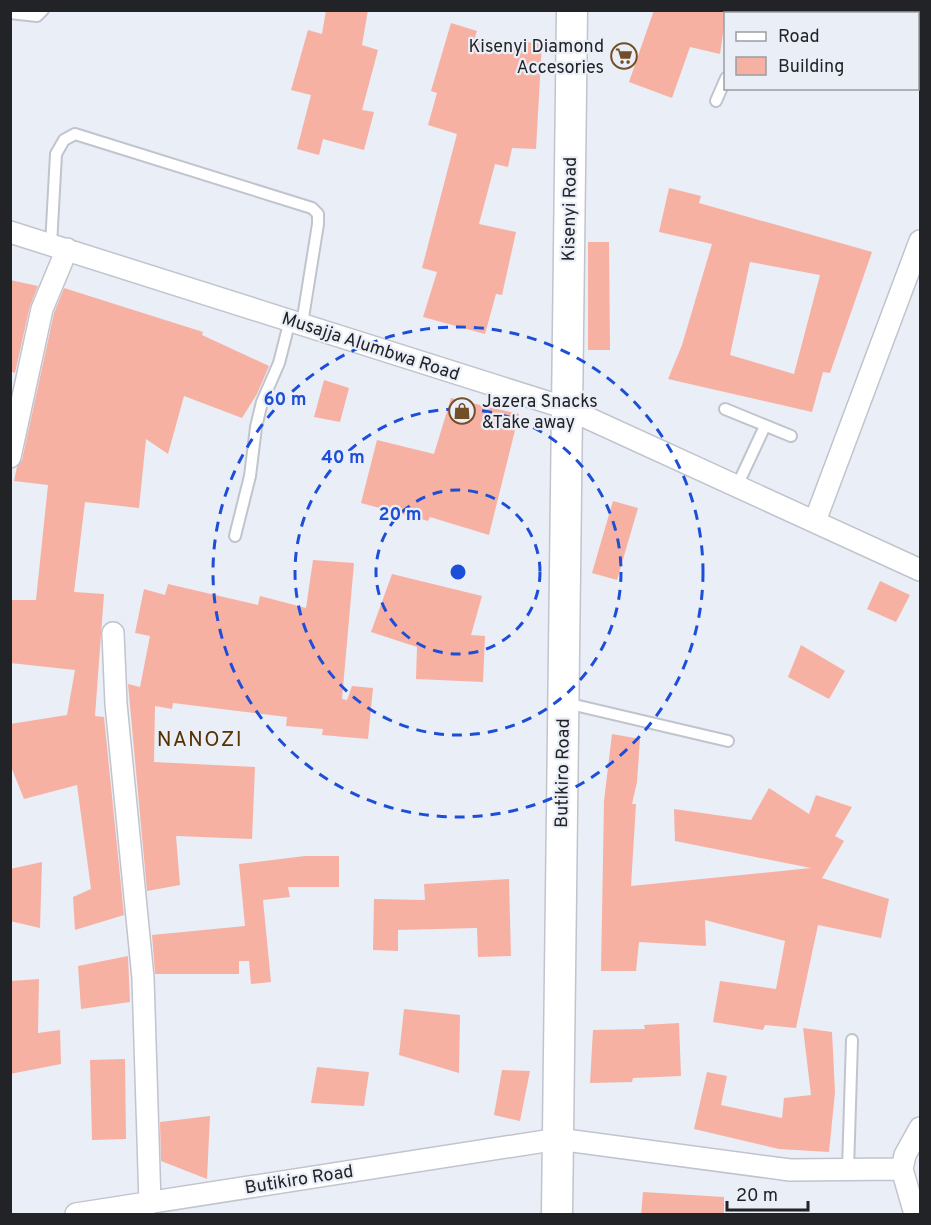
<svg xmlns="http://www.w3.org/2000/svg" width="931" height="1225" font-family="Overpass,sans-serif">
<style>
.building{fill:#f7b1a3;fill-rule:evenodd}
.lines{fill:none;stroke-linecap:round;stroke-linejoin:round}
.service-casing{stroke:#c1c4cd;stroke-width:14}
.minor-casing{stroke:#c1c4cd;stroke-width:24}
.secondary-casing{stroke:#c1c4cd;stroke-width:33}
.service{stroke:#fff;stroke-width:10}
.minor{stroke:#fff;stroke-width:21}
.secondary{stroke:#fff;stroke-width:30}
.ring{fill:none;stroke:#1d4ed8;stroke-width:3;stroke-dasharray:10 8}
.labels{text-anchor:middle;stroke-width:4.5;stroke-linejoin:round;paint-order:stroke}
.poi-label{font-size:18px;fill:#222326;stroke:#eaeef7;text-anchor:end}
.street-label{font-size:18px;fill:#222326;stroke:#eaeef7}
.quarter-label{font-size:21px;letter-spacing:1.5px;fill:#573100;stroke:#eaeef7}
.centre{fill:#1d4ed8;stroke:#eaeef7;stroke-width:3}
.ring-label{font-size:18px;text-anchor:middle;font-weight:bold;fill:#1d4ed8;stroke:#eaeef7;stroke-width:4.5;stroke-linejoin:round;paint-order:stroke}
</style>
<rect width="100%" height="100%" fill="#eaeef7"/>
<path class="building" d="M326,10H368L362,45L378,50L362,110L374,112L364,150L323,139L319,155L297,149L311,95L291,90L308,30L322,34Z
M654,10H729L726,14L720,54L690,47L672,98L629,82Z
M451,23L477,31L474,40L542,43L536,149L512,148L508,167L495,164L479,224L516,232L502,295L496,294L485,334L423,317L437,272L422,268L457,134L428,125L437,93L431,91Z
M669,188L701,196L699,203L872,252L830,373L823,372L812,412L668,379L682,345L712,244L659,232ZM750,262L820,275L794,374L730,355Z
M588,242H609L610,350H588Z
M10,280L38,286L30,306L15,373L10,371Z
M64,288L203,332L202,335L269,366L257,394L242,418L184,396L168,454L146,439L139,508L85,502L74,592L104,594L95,716L104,717L124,915L75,930L73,897L91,889L77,785L24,799L10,764V724L67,715L75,670L10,663V600H36L48,485L14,481L17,467L22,460L54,313Z
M324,380L349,388L340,422L314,417Z
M451,398L519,414L489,535L430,517L428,521L361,503L377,440L434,454Z
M613,501L638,508L617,580L592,573Z
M313,560L354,563L342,699L347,700L352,686L373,688L368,739L322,735L323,729L286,726L287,717L173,703L172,709L155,706L154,762L255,767L252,839L176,836L180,885L147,891L128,684L140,687L150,636L135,633L144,589L165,595L168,584L258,605L260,596L306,608Z
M392,574L482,596L471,635L485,636L483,682L416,679L417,647L371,632Z
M880,581L910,595L896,622L867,609Z
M801,645L845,671L829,699L788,677Z
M612,734L640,739L637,782L632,804H636L631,886L811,868L675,841L674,809L751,820L769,788L809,814L816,795L852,807L835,836L844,841L822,878L889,899L881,938L818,925L796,1028L765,1025L763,1030L713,1022L720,981L776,989L785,941L705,920L706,946L639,942L636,971H601L604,801Z
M305,856H339V887H288L290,897L263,900L271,982L251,984L249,961H239V974H155L152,935L245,926L239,864Z
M42,862L40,928L10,921V869Z
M509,879L511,956L478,957L477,928L398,930V951L373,950L374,899L425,900L424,884Z
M128,956L130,1002L81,1009L78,966Z
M39,979L38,1033L60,1030L61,1064L10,1074V981Z
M404,1009L460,1015L459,1073L399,1055Z
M679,1023L681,1076L633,1078L632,1082L590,1083L593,1030L645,1029L644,1025Z
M803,1028L832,1032L835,1092L829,1152L779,1149L694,1129L707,1072L727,1076L721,1105L782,1118L784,1098L811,1095Z
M125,1059L126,1139L92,1140L90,1060Z
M317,1067L369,1072L364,1106L311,1103Z
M502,1070L530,1071L520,1121L494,1115Z
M210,1116L207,1179L161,1161L160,1122Z
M643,1192L724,1197V1215H641Z"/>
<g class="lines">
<g class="service-casing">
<path id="service" d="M10,13L37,16L43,10
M752,14L753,10
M716,101L726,78
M51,245L56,154L64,140L75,134L312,208L318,214V224L302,324
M725,409L791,436
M737,486L765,426
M235,536L250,476L256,427L262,402L279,363L290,320
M566,703L728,741
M848,1169L852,1040"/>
</g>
<g class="minor-casing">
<path id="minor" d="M10,232L566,408L920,570
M10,457L42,309L67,249
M815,521L920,241
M113,633L116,704L143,978L150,1203
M902,1169L915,1214
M76,1214L558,1139L790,1170L902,1169L905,1155L920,1128"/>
</g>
<g class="secondary-casing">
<path id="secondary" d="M557,1214L572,10"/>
</g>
<use href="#service" class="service"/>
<use href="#minor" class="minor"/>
<use href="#secondary" class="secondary"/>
</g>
<g class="ring">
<circle cx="458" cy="572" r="82"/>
<circle cx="458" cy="572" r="163"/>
<circle cx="458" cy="572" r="245"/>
</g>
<defs>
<g id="supermarket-ring" transform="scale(1.35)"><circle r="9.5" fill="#eaeef7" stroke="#734f29" stroke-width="1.5"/><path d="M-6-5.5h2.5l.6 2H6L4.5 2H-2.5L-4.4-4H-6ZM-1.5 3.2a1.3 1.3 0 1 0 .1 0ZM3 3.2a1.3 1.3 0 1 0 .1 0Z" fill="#734f29"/></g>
<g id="shop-ring" transform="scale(1.35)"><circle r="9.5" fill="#eaeef7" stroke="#734f29" stroke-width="1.5"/><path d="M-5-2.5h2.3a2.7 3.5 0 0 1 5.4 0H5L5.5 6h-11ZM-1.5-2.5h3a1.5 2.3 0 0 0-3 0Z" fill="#734f29"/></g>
</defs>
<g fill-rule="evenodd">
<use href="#supermarket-ring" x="624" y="56"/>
<use href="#shop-ring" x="462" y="411"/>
</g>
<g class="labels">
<g class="poi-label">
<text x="604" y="52">Kisenyi Diamond<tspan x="604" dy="21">Accesories</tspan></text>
<text x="482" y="407" text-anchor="start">Jazera Snacks<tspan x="482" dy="21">&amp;Take away</tspan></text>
</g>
<g class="street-label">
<text transform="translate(569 209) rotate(-89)" y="6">Kisenyi Road</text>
<text transform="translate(371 346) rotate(18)" y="6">Musajja Alumbwa Road</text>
<text transform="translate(562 773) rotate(-89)" y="6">Butikiro Road</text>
<text transform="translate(299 1179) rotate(-9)" y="6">Butikiro Road</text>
</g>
<g class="quarter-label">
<text x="200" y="746">NANOZI</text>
</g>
</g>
<circle cx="458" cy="572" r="9" class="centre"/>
<g class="ring-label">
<text x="285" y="405">60 m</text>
<text x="343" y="463">40 m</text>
<text x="400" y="520">20 m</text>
</g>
<rect width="931" height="1225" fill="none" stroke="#222326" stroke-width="24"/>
<rect x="724" y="12" width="195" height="78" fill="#eaeef7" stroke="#9a9da3" stroke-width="1.5"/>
<rect x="736" y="32" width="30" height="9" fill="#ffffff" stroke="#9a9da3" stroke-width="1.5"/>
<text x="778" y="42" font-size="18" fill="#222326">Road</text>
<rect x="736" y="57" width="30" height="18" fill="#f7b1a3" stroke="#9a9da3" stroke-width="1.5"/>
<text x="778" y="72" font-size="18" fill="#222326">Building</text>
<path d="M727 1201v9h81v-9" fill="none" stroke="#222326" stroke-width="3"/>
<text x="736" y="1201" font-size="18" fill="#222326" stroke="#eaeef7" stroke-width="4.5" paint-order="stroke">20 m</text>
</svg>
